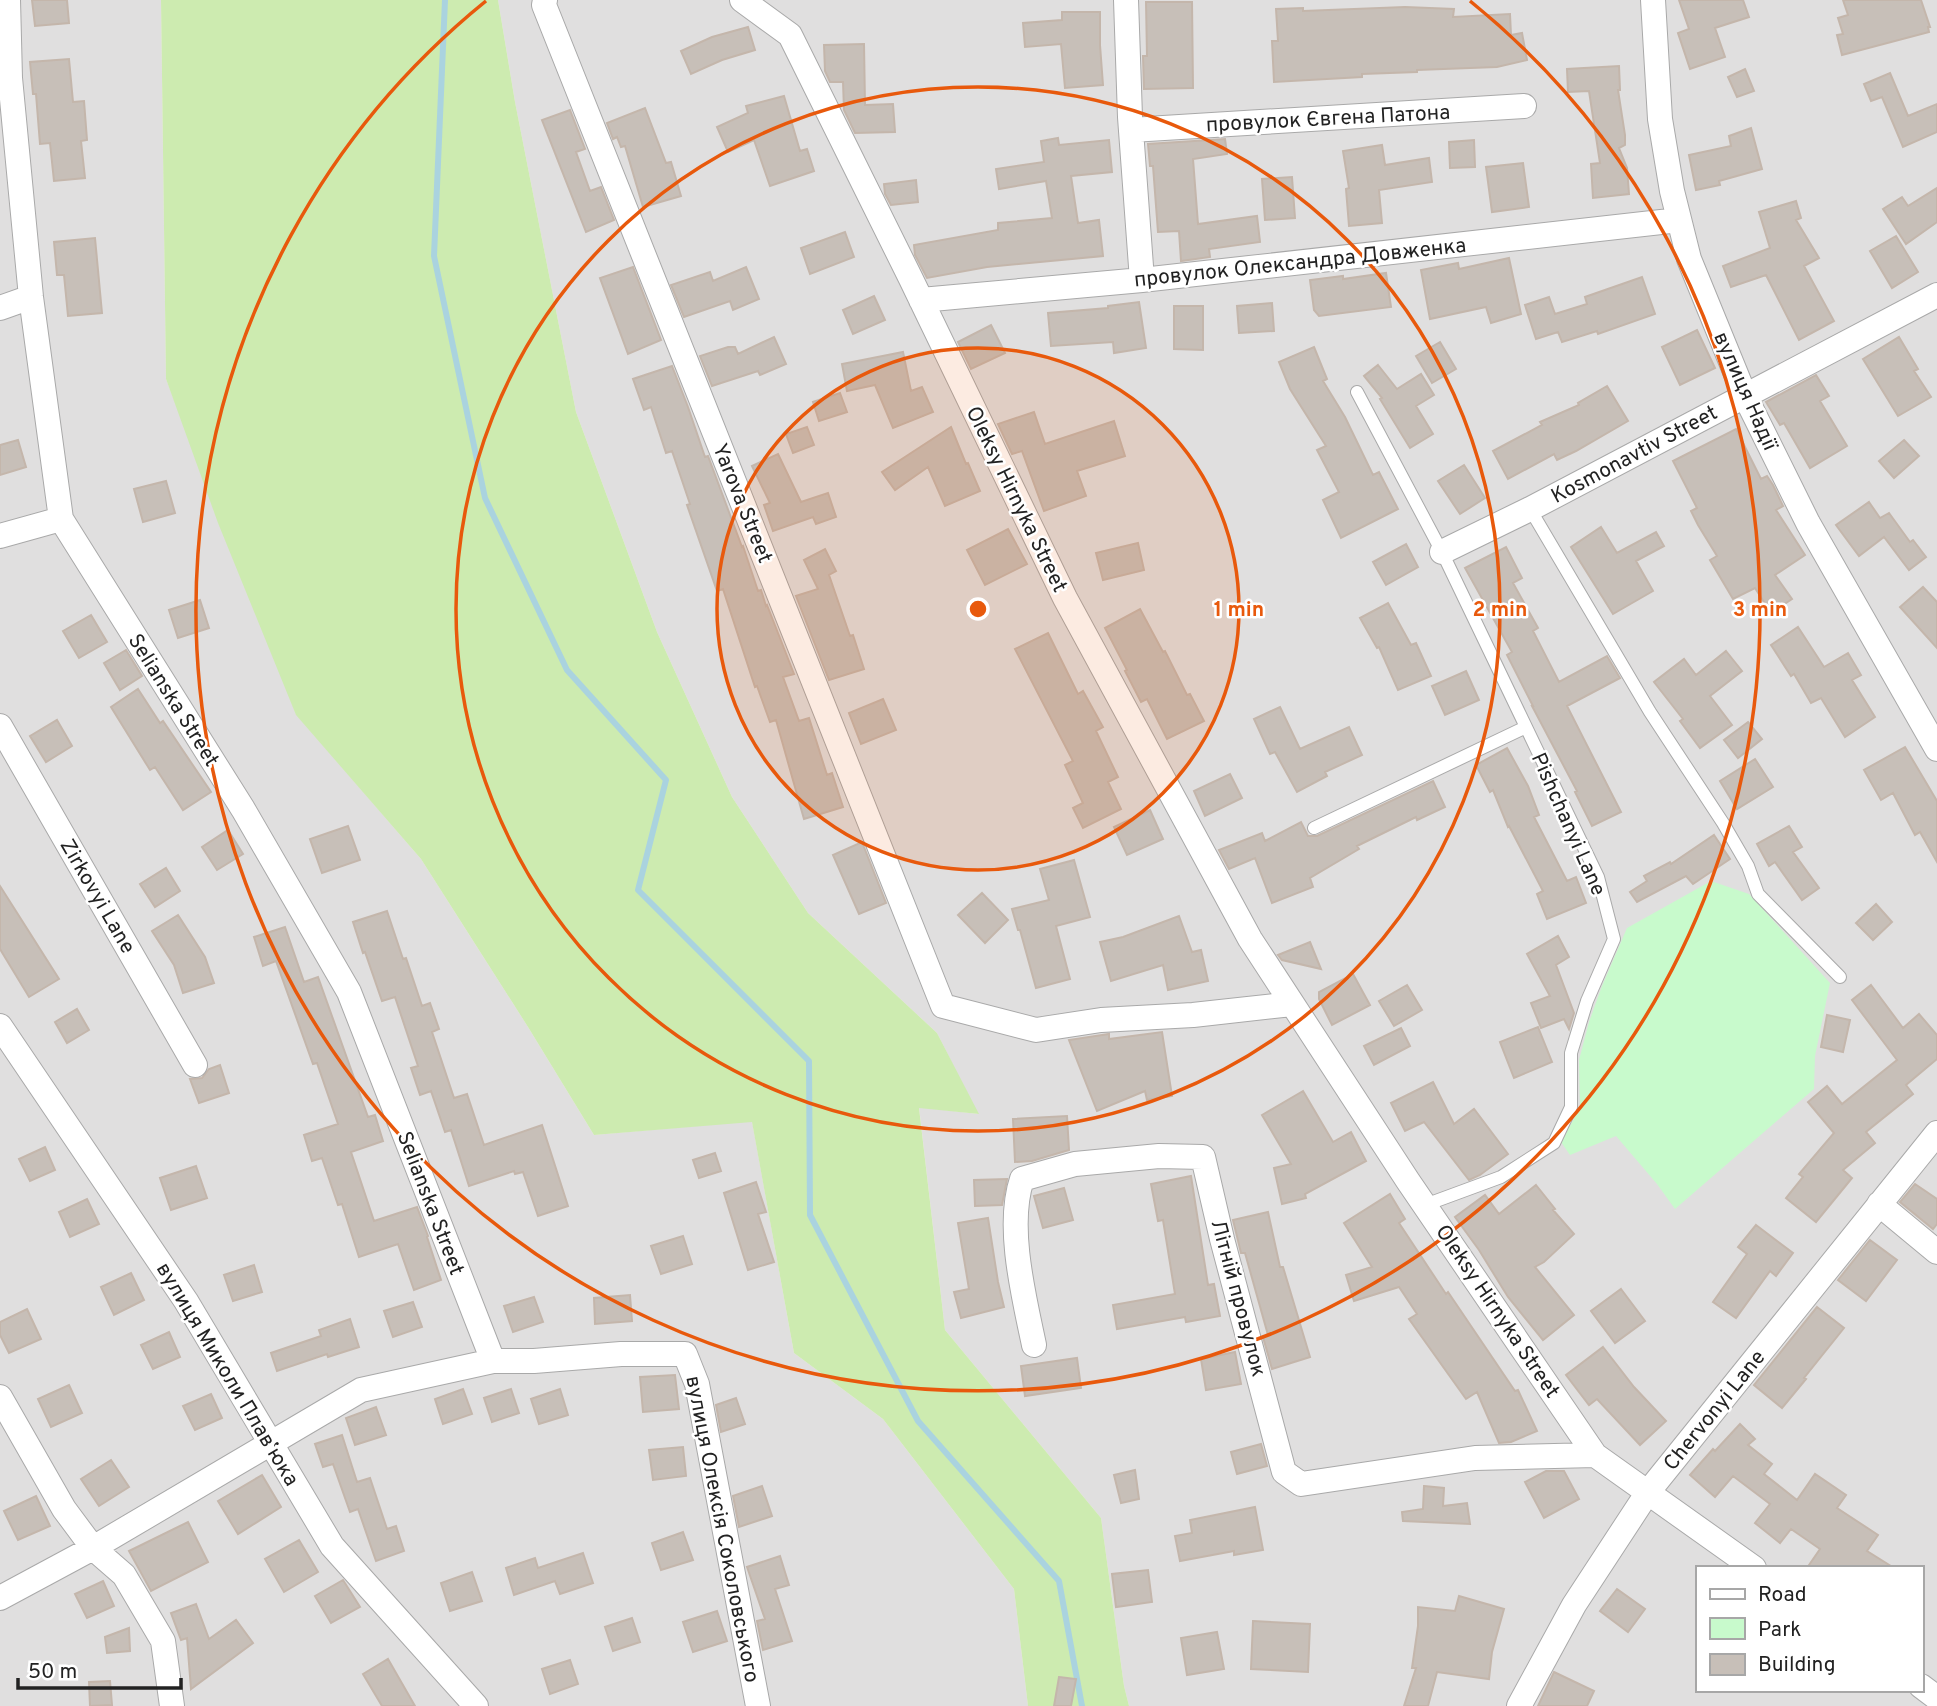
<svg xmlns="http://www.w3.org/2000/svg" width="1937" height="1706" font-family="Overpass,sans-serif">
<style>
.residential{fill:#e0dfdf;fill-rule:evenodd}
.grass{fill:#cdebb0}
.park{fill:#c8facc}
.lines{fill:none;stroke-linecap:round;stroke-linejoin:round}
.stream{stroke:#aad3df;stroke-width:6}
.building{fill:#c7bfb8;stroke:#c4b6ab;stroke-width:2}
.service-casing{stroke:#a9a9a9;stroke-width:14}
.minor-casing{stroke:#a9a9a9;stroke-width:26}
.service{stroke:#fff;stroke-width:12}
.minor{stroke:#fff;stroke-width:24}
.ring{fill:none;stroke:#e8590c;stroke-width:3.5}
.labels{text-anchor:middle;stroke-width:5;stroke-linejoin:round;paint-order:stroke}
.street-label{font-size:21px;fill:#222;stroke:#fff}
.centre{fill:#e8590c;stroke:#fff;stroke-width:3.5}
.ring-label{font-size:21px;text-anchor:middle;font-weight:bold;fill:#e8590c;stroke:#fff;stroke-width:5;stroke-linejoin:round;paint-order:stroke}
</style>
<rect width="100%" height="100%" fill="#f2efe9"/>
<path class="residential" d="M0,0H161L166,379L296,714L421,859L528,1027L594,1135L752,1121L794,1353L883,1419L1014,1589L1028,1706H0Z
M498,0H1937V1706H1129L1124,1686L1101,1518L945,1330L919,1107L978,1114L937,1033L808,913L732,797L657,632L576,412L515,102ZM1697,1568H1921V1690H1697Z"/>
<path class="grass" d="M161,0H498L515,102L576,412L657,632L732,797L808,913L937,1033L979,1114L919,1108L945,1330L1101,1518L1124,1686L1129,1706H1028L1014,1589L883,1419L794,1353L752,1122L594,1135L528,1027L421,859L296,715L218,523L166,379Z"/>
<path class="park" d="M1711,881L1749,894L1830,983L1815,1056L1814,1089L1675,1209L1657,1184L1616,1136L1570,1155L1561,1142L1580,1108L1579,1060L1589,1022L1602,986L1627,928Z"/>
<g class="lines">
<path class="stream" d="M445,0L434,256L485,498L567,670L666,780L638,890L809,1061L810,1215L918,1421L1059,1581L1082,1706"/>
</g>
<path class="building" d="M32,0H67L69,23L35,26Z
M1679,0H1743L1749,17L1715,28L1725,57L1690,69L1678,33L1689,29Z
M1843,0H1921L1930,27H1928L1929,32L1842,55L1837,35L1843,34L1838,18L1848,15Z
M1146,2H1192L1193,88L1144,89L1143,56H1147Z
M1405,7L1454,9L1453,17L1510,14L1511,35L1522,33L1527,60L1497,67L1417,70V72L1362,74V77L1274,82L1272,41H1278L1276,9L1303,8V11Z
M1062,12H1100V45L1103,85L1065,88L1061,44L1025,47L1023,23L1062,20Z
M748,27L755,50L722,60L691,74L681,51L712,37Z
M864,44L865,105L893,104L895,132L855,133L844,110L843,82H830L825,71L824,45Z
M69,59L73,102L84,101L87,140L81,141L85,178L54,181L50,143L40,144L36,94H33L30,62Z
M1619,66L1620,90H1618L1625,135V145L1619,148L1627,168L1629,194L1593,198L1591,164L1600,163L1589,91L1568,92L1567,69Z
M1745,69L1754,91L1737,97L1728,77Z
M1890,73L1908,116L1937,104V132L1903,147L1882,97L1871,101L1864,84Z
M784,96L800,151L807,149L814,171L770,186L754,140L728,152L717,127L748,113L746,106Z
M645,108L666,163L671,162L681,196L643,207L625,146L621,147L617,137L613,139L607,123Z
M570,110L585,149L576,152L590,191L601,187L614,220L586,232L542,120Z
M1751,128L1762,169L1719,181L1720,185L1696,190L1689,155L1731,146L1729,136Z
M1058,138L1059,145L1109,140L1112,172L1071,176L1078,223L1099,220L1103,256L987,267L927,278L915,255L914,245L998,230V223L1052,218L1046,181L999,189L996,169L1044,162L1041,141Z
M1225,139L1227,154L1193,159L1198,224L1257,216L1260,242L1209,249L1210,257L1181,261L1179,231L1158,232L1153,166H1150L1148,144Z
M1474,140L1475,167L1450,168L1449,142Z
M1382,145L1385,165L1429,158L1432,182L1379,190L1382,223L1349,226L1346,189L1349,188L1343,151Z
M1523,163L1529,207L1492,212L1486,167Z
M1292,177L1295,218L1265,220L1262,179Z
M916,180L918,202L891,205L885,194L884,184Z
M1937,188V222L1906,244L1883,209L1902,197L1908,206Z
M1796,201L1801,218L1796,220L1819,258L1804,266L1834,321L1799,340L1766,275L1731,287L1723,266L1770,248L1759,212Z
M845,232L854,257L810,274L801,248Z
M1896,236L1918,272L1892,288L1870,251Z
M95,238L102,313L68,316L64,275H57L54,242Z
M1509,258L1521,314L1491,323L1486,307L1430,319L1421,270L1458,263L1459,269Z
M633,267L661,340L628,354L600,278Z
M746,267L759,299L733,310L730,301L684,317L671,285L710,272L713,281Z
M1386,273L1391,307L1319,316L1314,310L1310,280L1343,276V279Z
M1642,277L1655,314L1598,334L1597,331L1562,342L1558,332L1536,339L1525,305L1549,297L1555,314L1587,304L1585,297Z
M874,296L885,320L853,334L843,310Z
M1139,302L1146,348L1114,353L1113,342L1051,346L1048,313L1108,308V306Z
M1272,303L1274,331L1239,333L1237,306Z
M1174,306H1203V350L1174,349Z
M991,325L1005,353L971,369L958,342Z
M1697,330L1715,368L1680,385L1662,347Z
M774,337L786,364L760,375L758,371L712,386L700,356L728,347H735L738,354Z
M1899,337L1918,369L1914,371L1931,397L1898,416L1863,359Z
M1440,342L1456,369L1432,383L1416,356Z
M1314,347L1327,379L1323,381L1345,417L1373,475L1379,472L1398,509L1341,538L1323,500L1339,492L1317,450L1326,446L1290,389L1279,362Z
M903,352L911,391L922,387L933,412L893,428L875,385L847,391L842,364Z
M1378,365L1397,389L1421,374L1434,395L1416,406L1433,434L1410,448L1380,399L1382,398L1364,376Z
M672,366L688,407L705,457L708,456L742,547L743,546L758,591L761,590L766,606L767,605L794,674L783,677L799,721L809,718L827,775L832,773L843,807L804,819L776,720L770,722L757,686L755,687L723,589L717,591L687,505L690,504L672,451L666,453L651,407L644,410L633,379Z
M1816,375L1829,396L1820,401L1847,446L1810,468L1784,423L1780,425L1766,402Z
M1607,386L1628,421L1576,451L1557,460L1554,454L1508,479L1493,451L1542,425L1540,422L1579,405L1578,403Z
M840,393L847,412L819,421L813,402Z
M1034,412L1045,444L1114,421L1125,456L1077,471L1086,496L1044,511L1022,451L1012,454L998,424Z
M807,427L814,445L793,453L786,434Z
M951,427L966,464L968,463L980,491L945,506L928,467L895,490L882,472Z
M1736,429L1761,479L1767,476L1773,485L1783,506L1776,510L1805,555L1775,575L1792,599L1771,613L1755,588L1733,599L1710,560L1717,556L1698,525L1691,511L1697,508L1673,461Z
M18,440L26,467L0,475V445Z
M1904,440L1919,456L1894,478L1879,461Z
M778,454L801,502L828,493L836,517L816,524L813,517L773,531L764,505L770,503L752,466Z
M1464,465L1485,498L1460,514L1438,481Z
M166,481L175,513L143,522L134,489Z
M1869,502L1880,518L1889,513L1910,542L1913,540L1926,557L1909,570L1884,537L1859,556L1836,525Z
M1601,527L1617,553L1656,532L1664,546L1636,561L1653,591L1613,614L1571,547Z
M1008,529L1027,564L985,585L967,550Z
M1138,543L1144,570L1103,580L1096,553Z
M1406,544L1418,567L1386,585L1373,562Z
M1506,547L1522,578L1513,583L1538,628L1533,631L1559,682L1607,656L1620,678L1567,706L1621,812L1592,826L1575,792L1577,791L1532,706H1533L1507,655L1512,652L1465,568Z
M825,549L836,571L829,575L850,636L853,635L864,669L829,680L796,596L818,589L804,560Z
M1923,587L1937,602V648L1900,607Z
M200,600L209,628L178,638L169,610Z
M1388,603L1411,645L1416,643L1431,676L1398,690L1379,647L1377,648L1360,618Z
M1140,609L1163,652L1165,651L1187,695L1190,694L1204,721L1167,739L1147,699L1141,702L1125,671L1127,670L1105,628Z
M91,615L107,642L79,658L63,631Z
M1798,627L1824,667L1848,653L1861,675L1852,680L1875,717L1845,737L1821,698L1811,703L1794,674L1791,676L1771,645Z
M1048,633L1078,694L1083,691L1103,727L1096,731L1118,777L1108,782L1121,809L1083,828L1073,808L1083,803L1065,765L1073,761L1015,649Z
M126,650L142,676L120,690L104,663Z
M1726,651L1742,671L1710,696L1732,725L1700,748L1680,721L1683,719L1654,682L1684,659L1696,675Z
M1466,671L1479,700L1445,715L1432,686Z
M138,689L160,723L163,721L211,792L183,810L155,767L150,770L111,707Z
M883,699L896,730L861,744L849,713Z
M1280,707L1300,749L1349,727L1362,755L1325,772L1327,776L1297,792L1275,752L1270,754L1254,719Z
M57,720L72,746L46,762L30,736Z
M1748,722L1762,739L1738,758L1724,740Z
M1905,747L1937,801V862L1920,832L1915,835L1893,793L1881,800L1864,770Z
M1507,748L1528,786L1539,815L1534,817L1567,881L1576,877L1586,903L1547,919L1537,894L1543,891L1509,826L1508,827L1493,790L1490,792L1476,765Z
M1755,759L1773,787L1737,809L1720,781Z
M1230,774L1242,798L1205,816L1194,791Z
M1433,781L1445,807L1417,820L1416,817L1357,846L1359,849L1310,878L1313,887L1272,903L1255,858L1229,869L1219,850L1262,833L1265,841L1301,822L1308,836H1317Z
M1150,810L1163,839L1127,855L1114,827Z
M348,826L360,860L322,873L310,839Z
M1789,826L1802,847L1793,852L1819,888L1802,900L1775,862L1769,866L1757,844Z
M228,830L243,854L217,870L202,847Z
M1714,835L1730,859L1693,884L1686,876L1637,902L1630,892L1647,881L1644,876L1670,862L1671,864Z
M862,842L886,903L859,914L833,855Z
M1074,860L1090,917L1056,926L1070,979L1036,988L1020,930H1018L1012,909L1049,900L1040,869Z
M166,868L180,891L155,907L140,884Z
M0,886L59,979L29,997L0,949Z
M982,893L1008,920L985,943L958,915Z
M1876,904L1892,922L1873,940L1856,923Z
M387,911L403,959L406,958L422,1006L430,1003L439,1029L432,1032L454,1098L467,1094L484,1145L542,1125L568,1206L538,1216L523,1172L515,1174L514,1171L469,1186L451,1130L445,1132L431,1091L420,1095L411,1068L418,1066L395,997L382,1001L365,952L363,953L353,922Z
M178,915L205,957L214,983L183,993L174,965L152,931Z
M1179,916L1192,952L1201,950L1208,981L1168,990L1163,965L1111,981L1100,942L1123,937Z
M285,927L304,982L318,977L368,1117L375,1115L383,1141L351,1152L374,1221L417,1207L428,1236L427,1237L441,1280L414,1290L398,1244L359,1257L342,1204L338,1205L322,1158L312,1161L304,1135L338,1124L317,1063L313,1064L276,961L263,966L254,937Z
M1558,936L1569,957L1556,965L1574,1013L1569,1029L1564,1019L1541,1028L1531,1003L1550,996L1527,954Z
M1310,942L1321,969L1282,960L1278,955Z
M1353,974L1370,1005L1332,1025L1319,999V992Z
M1407,985L1422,1010L1394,1026L1379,1001Z
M1871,985L1903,1028L1919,1014L1937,1035V1059L1906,1085L1913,1094L1866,1132L1875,1143L1843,1170L1852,1178L1816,1222L1786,1198L1803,1177L1799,1174L1834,1133L1808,1102L1827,1086L1842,1104L1897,1060L1852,1000Z
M77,1009L89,1030L67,1043L55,1022Z
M1827,1015L1850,1020L1843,1052L1821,1047Z
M1538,1027L1552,1062L1514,1078L1500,1042Z
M1401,1028L1410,1046L1374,1065L1364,1046Z
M1162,1032L1172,1096L1147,1100L1145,1091L1097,1111L1069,1040L1109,1034V1039Z
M220,1065L229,1093L199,1103L190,1079L202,1078L209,1069Z
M1433,1082L1454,1124L1474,1109L1508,1154L1480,1175L1469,1180L1424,1122L1405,1131L1391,1103Z
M1303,1091L1333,1142L1351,1132L1366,1161L1305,1194L1306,1198L1282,1204L1274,1168L1291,1164L1262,1115Z
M1067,1116L1069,1150L1032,1161L1015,1162L1013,1119Z
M45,1147L55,1170L30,1181L19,1159Z
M715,1153L721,1171L699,1178L693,1160Z
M196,1166L207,1198L171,1210L160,1178Z
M1191,1176L1208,1285L1214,1284L1220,1316L1186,1322L1185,1317L1117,1329L1113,1305L1175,1294L1163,1220L1158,1221L1151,1184Z
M1007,1179L1002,1205L975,1206L974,1180Z
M756,1182L766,1212L758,1214L774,1262L748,1270L724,1193Z
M1915,1184L1937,1199V1224L1933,1229L1900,1202Z
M1536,1185L1555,1209L1553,1210L1574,1234L1544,1262L1535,1267L1574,1315L1543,1340L1508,1297L1479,1250L1455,1217L1485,1195L1499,1214Z
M1064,1188L1073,1220L1043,1228L1034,1196Z
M1390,1194L1405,1219L1399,1223L1446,1294L1448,1292L1515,1391L1518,1390L1537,1431L1511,1442L1499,1443L1477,1392L1466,1399L1409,1319L1417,1314L1399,1287L1354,1301L1346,1275L1372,1267L1344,1223Z
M87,1199L99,1224L70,1237L59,1212Z
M1268,1212L1280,1267H1283L1310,1357L1272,1369L1263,1337L1268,1335L1245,1253H1241L1233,1220Z
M988,1218L998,1282L1004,1307L961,1318L954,1292L969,1289L958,1223Z
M1756,1225L1793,1253L1776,1276L1770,1271L1736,1318L1713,1302L1747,1254L1738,1247Z
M683,1236L692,1264L661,1274L651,1246Z
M1870,1240L1897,1260L1866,1301L1838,1280Z
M254,1265L262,1292L233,1301L224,1275Z
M131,1273L144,1300L114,1315L101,1287Z
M1621,1289L1645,1321L1615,1343L1591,1311Z
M630,1295L632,1321L595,1324L594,1298Z
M534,1297L543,1322L513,1332L504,1306Z
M413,1302L422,1327L393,1337L384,1311Z
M1817,1307L1844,1328L1804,1378L1806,1379L1782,1408L1754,1385Z
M27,1309L41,1339L9,1353L0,1335V1322Z
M350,1319L359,1347L328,1357L327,1354L277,1371L271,1353L321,1336L319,1330Z
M169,1332L180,1357L153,1369L141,1345Z
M1603,1347L1634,1387L1666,1421L1640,1445L1597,1399L1589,1405L1566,1375Z
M1235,1352L1241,1384L1206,1390L1201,1359Z
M1077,1358L1081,1388L1025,1396L1021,1366Z
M675,1375L679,1409L643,1412L640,1377Z
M69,1385L82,1413L51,1427L38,1399Z
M463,1389L472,1414L443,1424L435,1399Z
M511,1389L519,1413L492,1422L484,1398Z
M560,1389L568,1415L539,1424L531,1399Z
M211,1394L222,1418L195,1430L183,1406Z
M736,1398L745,1424L721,1432L716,1405Z
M376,1407L386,1435L355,1445L346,1418Z
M1740,1424L1755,1439L1748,1445L1772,1464L1764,1474L1797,1500L1815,1474L1846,1495L1837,1508L1878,1535L1867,1551L1894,1568H1807L1820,1549L1791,1529L1780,1543L1755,1523L1770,1504L1733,1476L1715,1497L1690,1475L1713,1449L1715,1451Z
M342,1435L357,1482L370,1478L387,1529L396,1526L404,1551L376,1561L358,1509L350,1512L333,1464L323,1467L315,1444Z
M1261,1444L1267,1466L1237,1474L1231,1452Z
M683,1447L686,1476L653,1480L649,1450Z
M111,1460L129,1487L99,1506L81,1479Z
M1135,1470L1139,1499L1121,1503L1114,1475Z
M1546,1471H1564L1579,1499L1544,1518L1525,1482Z
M262,1475L281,1507L238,1534L218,1501Z
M762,1486L772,1516L739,1527L733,1496Z
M1424,1486L1444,1488L1443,1506L1467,1503L1470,1524L1403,1521L1402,1512L1423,1509Z
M36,1496L50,1526L18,1540L4,1511Z
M1255,1507L1263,1550L1234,1555V1551L1180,1561L1175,1536L1192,1533L1190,1520Z
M188,1522L208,1562L151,1591L129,1551Z
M683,1532L693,1560L661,1570L652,1543Z
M299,1540L318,1572L284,1592L265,1559Z
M583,1553L593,1583L560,1594L555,1581L514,1595L506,1568L535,1558L538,1568Z
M780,1556L789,1585L775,1589L792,1641L763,1650L757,1621L765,1619L747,1567Z
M1148,1570L1152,1602L1116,1607L1112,1574Z
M472,1572L482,1601L450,1611L441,1583Z
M343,1580L360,1607L331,1623L315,1596Z
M103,1581L114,1606L87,1618L75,1594Z
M1617,1589L1645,1609L1628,1632L1600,1611Z
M1459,1596L1504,1609L1492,1652L1489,1679L1437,1672L1428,1706H1404L1416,1668H1412L1418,1626V1607L1455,1611Z
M196,1604L209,1639L236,1620L253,1643L191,1689L187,1638L181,1640L171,1613Z
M717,1611L727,1641L693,1652L683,1622Z
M632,1618L640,1642L613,1651L605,1627Z
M1253,1621L1310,1624L1308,1672L1251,1669Z
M129,1628L130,1651L107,1653L105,1637Z
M1217,1632L1224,1669L1187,1675L1181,1638Z
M388,1659L415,1706H382L363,1674Z
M570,1660L578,1684L550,1694L542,1669Z
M1554,1672L1594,1691L1587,1706H1538Z
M1059,1677L1076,1679L1071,1706H1054Z
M110,1681L112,1705L90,1706L89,1682Z"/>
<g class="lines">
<g class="service-casing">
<path id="service" d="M1357,392L1442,552L1598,877L1614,939L1587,1001L1571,1053V1107L1554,1143L1501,1177L1425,1205
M1530,509L1650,712L1723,823L1748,866L1758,894L1840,977
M1314,828L1526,727"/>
</g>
<g class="minor-casing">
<path id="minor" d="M8,0L10,78L31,297L61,519L243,809L349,992L493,1361
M545,0L544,5L943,1006L1036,1030L1101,1020L1193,1015L1292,1004
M742,0L790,35L911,279L1065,598L1250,939L1408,1181L1595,1455L1754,1568
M1126,0L1130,117L1142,280
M1653,0L1660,119L1672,191L1689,259L1745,396L1808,523L1937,749
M1131,130L1524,106
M921,300L1142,280L1679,220
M0,308L31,297
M0,536L61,519
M1442,552L1530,509L1937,295
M0,726L195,1065
M0,1026L186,1301L332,1546L476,1706
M1879,1204L1937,1252
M1034,1345C1024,1297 1006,1226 1022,1179L1075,1164L1159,1156L1203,1157L1222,1239L1284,1472L1301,1484L1475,1458L1595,1455
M0,1397L64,1509L93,1548L124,1575L163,1641L172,1706
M0,1598L93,1548L361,1390L493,1361H534L621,1354H685L697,1384L758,1706
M1921,1686L1937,1698
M1519,1706L1574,1605L1648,1492L1937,1133"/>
</g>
<use href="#service" class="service"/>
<use href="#minor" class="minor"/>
</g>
<circle cx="978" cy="609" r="261" fill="#e8590c" fill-opacity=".12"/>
<g class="ring">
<circle cx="978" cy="609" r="261"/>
<circle cx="978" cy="609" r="522"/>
<path d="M1470 1A782 782 0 1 1 486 1"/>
</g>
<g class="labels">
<g class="street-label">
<text transform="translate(1328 118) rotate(-3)" y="7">провулок Євгена Патона</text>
<text transform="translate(1300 262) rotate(-6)" y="7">провулок Олександра Довженка</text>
<text transform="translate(1746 391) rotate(66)" y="7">вулиця Надії</text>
<text transform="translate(1634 454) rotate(-28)" y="7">Kosmonavtiv Street</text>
<text transform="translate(1017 499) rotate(64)" y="7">Oleksy Hirnyka Street</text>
<text transform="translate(743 503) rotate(68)" y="7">Yarova Street</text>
<text transform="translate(174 700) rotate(58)" y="7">Selianska Street</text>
<text transform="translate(1569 824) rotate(66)" y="7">Pishchanyi Lane</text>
<text transform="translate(98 896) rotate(60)" y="7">Zirkovyi Lane</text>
<text transform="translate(431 1203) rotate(69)" y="7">Selianska Street</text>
<text transform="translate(1239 1298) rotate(75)" y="7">Літній провулок</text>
<text transform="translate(1498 1311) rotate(56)" y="7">Oleksy Hirnyka Street</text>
<text transform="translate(228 1374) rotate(59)" y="7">вулиця Миколи Плавʼюка</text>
<text transform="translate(1714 1410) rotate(-51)" y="7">Chervonyi Lane</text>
<text transform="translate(723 1529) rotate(79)" y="7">вулиця Олексія Соколовського</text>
</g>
</g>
<circle cx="978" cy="609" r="10" class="centre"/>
<g class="ring-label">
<text x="1239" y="616">1 min</text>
<text x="1500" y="616">2 min</text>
<text x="1760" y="616">3 min</text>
</g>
<rect x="1696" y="1566" width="228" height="126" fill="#ffffff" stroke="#a7a7a7" stroke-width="2"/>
<rect x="1710" y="1589" width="35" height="10" fill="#ffffff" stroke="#a7a7a7" stroke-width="2"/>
<text x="1758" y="1601" font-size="21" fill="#222222">Road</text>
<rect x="1710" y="1618" width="35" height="21" fill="#c8facc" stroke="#a7a7a7" stroke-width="2"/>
<text x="1758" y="1636" font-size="21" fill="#222222">Park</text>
<rect x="1710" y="1654" width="35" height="21" fill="#c7bfb8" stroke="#a7a7a7" stroke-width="2"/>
<text x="1758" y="1671" font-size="21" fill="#222222">Building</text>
<path d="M18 1678v10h163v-10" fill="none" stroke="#222222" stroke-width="3.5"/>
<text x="28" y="1678" font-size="21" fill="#222222" stroke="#ffffff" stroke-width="5" paint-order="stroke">50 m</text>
</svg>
